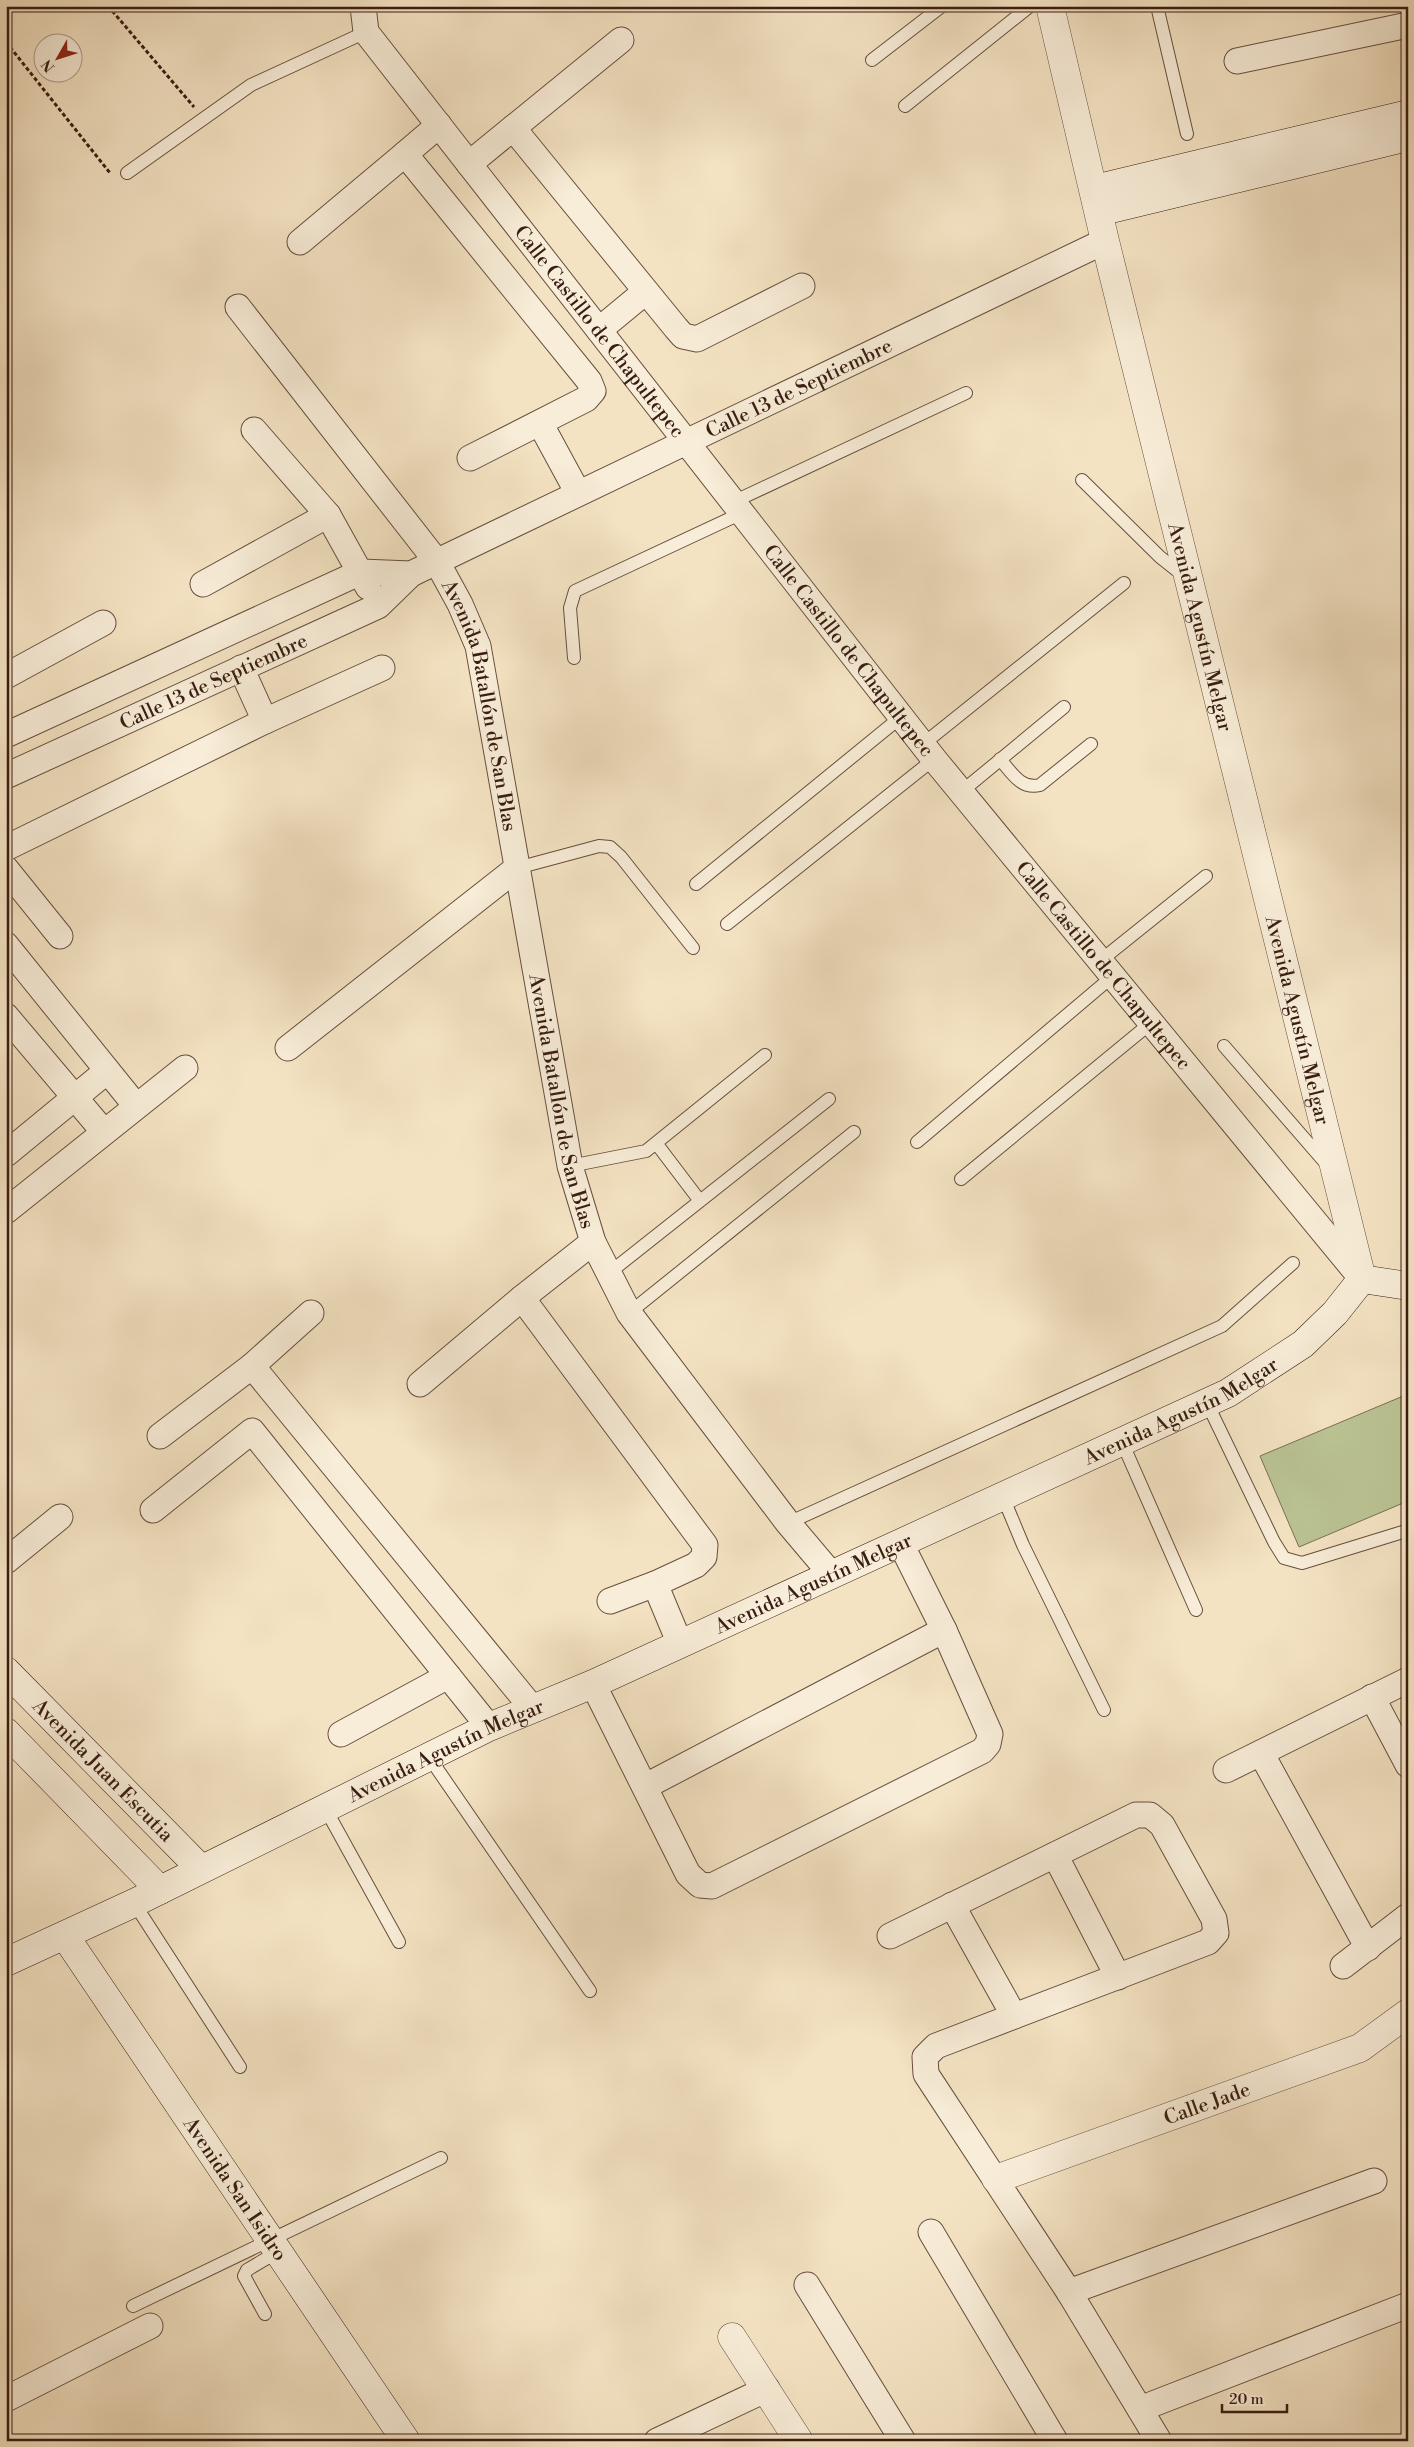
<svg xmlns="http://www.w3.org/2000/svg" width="1414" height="2447" font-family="'Libre Bodoni',serif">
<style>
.green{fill:#bbc494;stroke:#7a7053}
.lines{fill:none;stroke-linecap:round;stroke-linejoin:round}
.service-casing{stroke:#674e3e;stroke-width:14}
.minor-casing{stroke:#674e3e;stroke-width:27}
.tertiary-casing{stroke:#674e3e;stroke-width:29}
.secondary-casing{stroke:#381d12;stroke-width:29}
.path{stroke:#381d12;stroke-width:3;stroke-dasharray:4 2.5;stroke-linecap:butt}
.service{stroke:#f8edd8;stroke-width:12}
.minor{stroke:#f8edd8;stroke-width:25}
.tertiary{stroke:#f8edd8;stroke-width:28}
.secondary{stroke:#f8edd8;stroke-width:28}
.labels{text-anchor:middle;stroke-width:4.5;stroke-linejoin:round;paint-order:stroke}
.street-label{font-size:20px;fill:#381d12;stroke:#f8edd8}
</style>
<rect width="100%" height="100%" fill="#f4e3c3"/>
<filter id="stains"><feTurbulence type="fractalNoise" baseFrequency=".004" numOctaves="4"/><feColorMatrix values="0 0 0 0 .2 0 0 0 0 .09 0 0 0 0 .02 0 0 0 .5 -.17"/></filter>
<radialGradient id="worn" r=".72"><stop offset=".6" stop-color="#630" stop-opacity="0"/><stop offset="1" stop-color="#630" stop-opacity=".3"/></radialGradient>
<path class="green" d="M1408,1394V1501L1299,1547L1260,1456Z"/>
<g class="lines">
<g class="service-casing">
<path id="service" d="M1157,6L1187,134
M872,60L942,6
M905,106L1030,6
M127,173L251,85L366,32
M1082,480L1160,557L1184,576
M733,502L966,393
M574,658L570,608L575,591L742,513
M922,745L1124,583
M1000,759C1011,772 1021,790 1040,785L1091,744
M961,792L1064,707
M517,868L599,846L610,847L621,857L693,948
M696,884L901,717
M727,924L934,759
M1100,961L1206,876
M1224,1046L1329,1167
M917,1142L1113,976
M656,1143L700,1201
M570,1166L646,1151L765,1055
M961,1179L1152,1022
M609,1273L829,1099
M629,1313L854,1132
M1207,1403L1274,1542L1284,1558L1302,1563L1406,1531
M1122,1442L1196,1610
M1003,1497L1023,1545L1104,1710
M788,1523L1222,1326L1293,1263
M429,1757L590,1991
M325,1808L399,1942
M134,1903L240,2067
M133,2306L441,2158
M265,2314L244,2276L247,2270L279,2251"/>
</g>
<g class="minor-casing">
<g id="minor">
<path id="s1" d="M363,6L366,32L934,759L1362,1279"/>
<path d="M621,40L513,128L676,328L683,336L697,339L802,286"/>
<path d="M1237,61L1408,25"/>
<path d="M405,154L439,125"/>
<path d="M469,164L513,128"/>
<path d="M300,242L405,154L589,381L593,391L586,399L470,458"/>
<path id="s2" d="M238,307L437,562L460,604L478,646L570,1166L593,1242L629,1313L788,1523L832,1575"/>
<path d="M599,330L645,292"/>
<path d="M540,423L578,493"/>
<path d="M254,430L328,515L368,587"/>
<path d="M203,584L328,515"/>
<path d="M241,668L265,721"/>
<path d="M6,676L103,623"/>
<path d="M6,735L361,572L411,574"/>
<path id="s3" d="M6,776L378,606L411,574L1105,241"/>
<path d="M6,848L265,721L382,668"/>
<path d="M6,869L60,936"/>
<path d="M6,945L136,1106"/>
<path d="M6,1016L104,1132"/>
<path d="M288,1048L517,868"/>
<path d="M6,1154L107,1071"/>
<path d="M6,1211L185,1068"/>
<path d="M522,1298L705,1545L704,1557L696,1565L655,1584L680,1644"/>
<path d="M252,1366L533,1709"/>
<path d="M420,1384L522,1298L593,1242"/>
<path d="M160,1436L252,1366L311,1313"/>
<path d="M153,1510L252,1431L489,1727"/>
<path d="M6,1561L60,1517"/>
<path d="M610,1601L655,1584"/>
<path d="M593,1684L688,1874L700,1885L712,1886L982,1751L988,1744L990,1734L944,1630L901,1544"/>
<path d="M1372,1697L1408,1765"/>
<path d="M341,1734L448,1676"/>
<path d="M1261,1753L1368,1948"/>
<path d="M1226,1770L1408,1680"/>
<path d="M646,1786L944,1630"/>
<path d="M1055,1855L1118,1977"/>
<path d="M952,1905L1014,2016"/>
<path d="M890,1936L1136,1815H1150L1162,1825L1214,1919L1216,1933L1208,1942L936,2046L925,2057L926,2074L1069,2292L1159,2441"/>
<path d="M1343,1966L1408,1916"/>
<path d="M931,2232L1055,2441"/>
<path d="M807,2285L903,2441"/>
<path d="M1069,2292L1374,2181"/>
<path d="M6,2399L150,2326"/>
<path d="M1140,2409L1408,2305"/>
<path d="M657,2441L767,2389"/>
</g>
</g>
<g class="tertiary-casing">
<g id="tertiary">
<path id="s4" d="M1050,6L1105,241L1362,1279"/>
<path id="s5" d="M996,2179L1360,2048L1408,2013"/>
<path d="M732,2337L799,2441"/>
</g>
</g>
<g class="secondary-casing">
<g id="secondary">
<path d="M1094,189L1408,114"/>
<path d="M1099,212L1408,137"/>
<path id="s6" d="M6,1671L201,1869"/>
<path d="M6,1732L160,1890"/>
<path id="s7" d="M65,1936L406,2441"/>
<path id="s8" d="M6,1962L134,1903L489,1727L593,1684L1228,1393L1303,1344L1335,1313L1362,1279L1408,1286"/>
</g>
</g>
<path class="path" d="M108,6L194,107
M6,42L110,173"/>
<use href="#service" class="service"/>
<use href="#minor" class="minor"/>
<use href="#tertiary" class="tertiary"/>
<use href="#secondary" class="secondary"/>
</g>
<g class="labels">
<g class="street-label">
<text dy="7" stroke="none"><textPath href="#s1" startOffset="406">Calle Castillo de Chapultepec</textPath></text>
<text dy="7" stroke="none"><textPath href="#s3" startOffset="885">Calle 13 de Septiembre</textPath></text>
<text dy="7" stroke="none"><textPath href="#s4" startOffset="639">Avenida Agustín Melgar</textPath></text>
<text dy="7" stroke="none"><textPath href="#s1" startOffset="811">Calle Castillo de Chapultepec</textPath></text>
<text dy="7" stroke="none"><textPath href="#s3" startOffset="228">Calle 13 de Septiembre</textPath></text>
<text dy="7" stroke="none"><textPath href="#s2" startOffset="475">Avenida Batallón de San Blas</textPath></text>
<text dy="7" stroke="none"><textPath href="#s1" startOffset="1216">Calle Castillo de Chapultepec</textPath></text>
<text dy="7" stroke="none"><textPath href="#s4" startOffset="1044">Avenida Agustín Melgar</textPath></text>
<text dy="7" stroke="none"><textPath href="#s2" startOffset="880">Avenida Batallón de San Blas</textPath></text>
<text dy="7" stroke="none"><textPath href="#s8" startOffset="1298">Avenida Agustín Melgar</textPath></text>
<text dy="7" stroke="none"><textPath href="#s8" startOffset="892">Avenida Agustín Melgar</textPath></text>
<text dy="7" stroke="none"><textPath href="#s8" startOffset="488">Avenida Agustín Melgar</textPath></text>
<text dy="7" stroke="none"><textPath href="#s6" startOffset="139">Avenida Juan Escutia</textPath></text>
<text dy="7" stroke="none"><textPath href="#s5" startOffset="224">Calle Jade</textPath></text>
<text dy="7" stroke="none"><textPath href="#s7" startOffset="305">Avenida San Isidro</textPath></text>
</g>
</g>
<rect width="1414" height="2447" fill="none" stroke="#f4e3c3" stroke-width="25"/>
<rect x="8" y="8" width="1399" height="2432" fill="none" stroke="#381d12" stroke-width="2.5"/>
<rect x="12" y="12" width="1389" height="2422" fill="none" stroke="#381d12"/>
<g transform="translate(58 58) rotate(231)"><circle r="24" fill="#f8edd8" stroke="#ab9a89"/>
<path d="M0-4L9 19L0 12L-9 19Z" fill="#8f2418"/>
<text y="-8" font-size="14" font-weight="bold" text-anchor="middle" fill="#381d12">N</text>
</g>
<path d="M1222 2404v8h65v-8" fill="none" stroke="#381d12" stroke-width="2.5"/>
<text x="1229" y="2404" font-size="15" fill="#381d12" stroke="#f8edd8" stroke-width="4" paint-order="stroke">20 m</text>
<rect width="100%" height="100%" filter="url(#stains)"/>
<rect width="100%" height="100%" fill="url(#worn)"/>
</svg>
